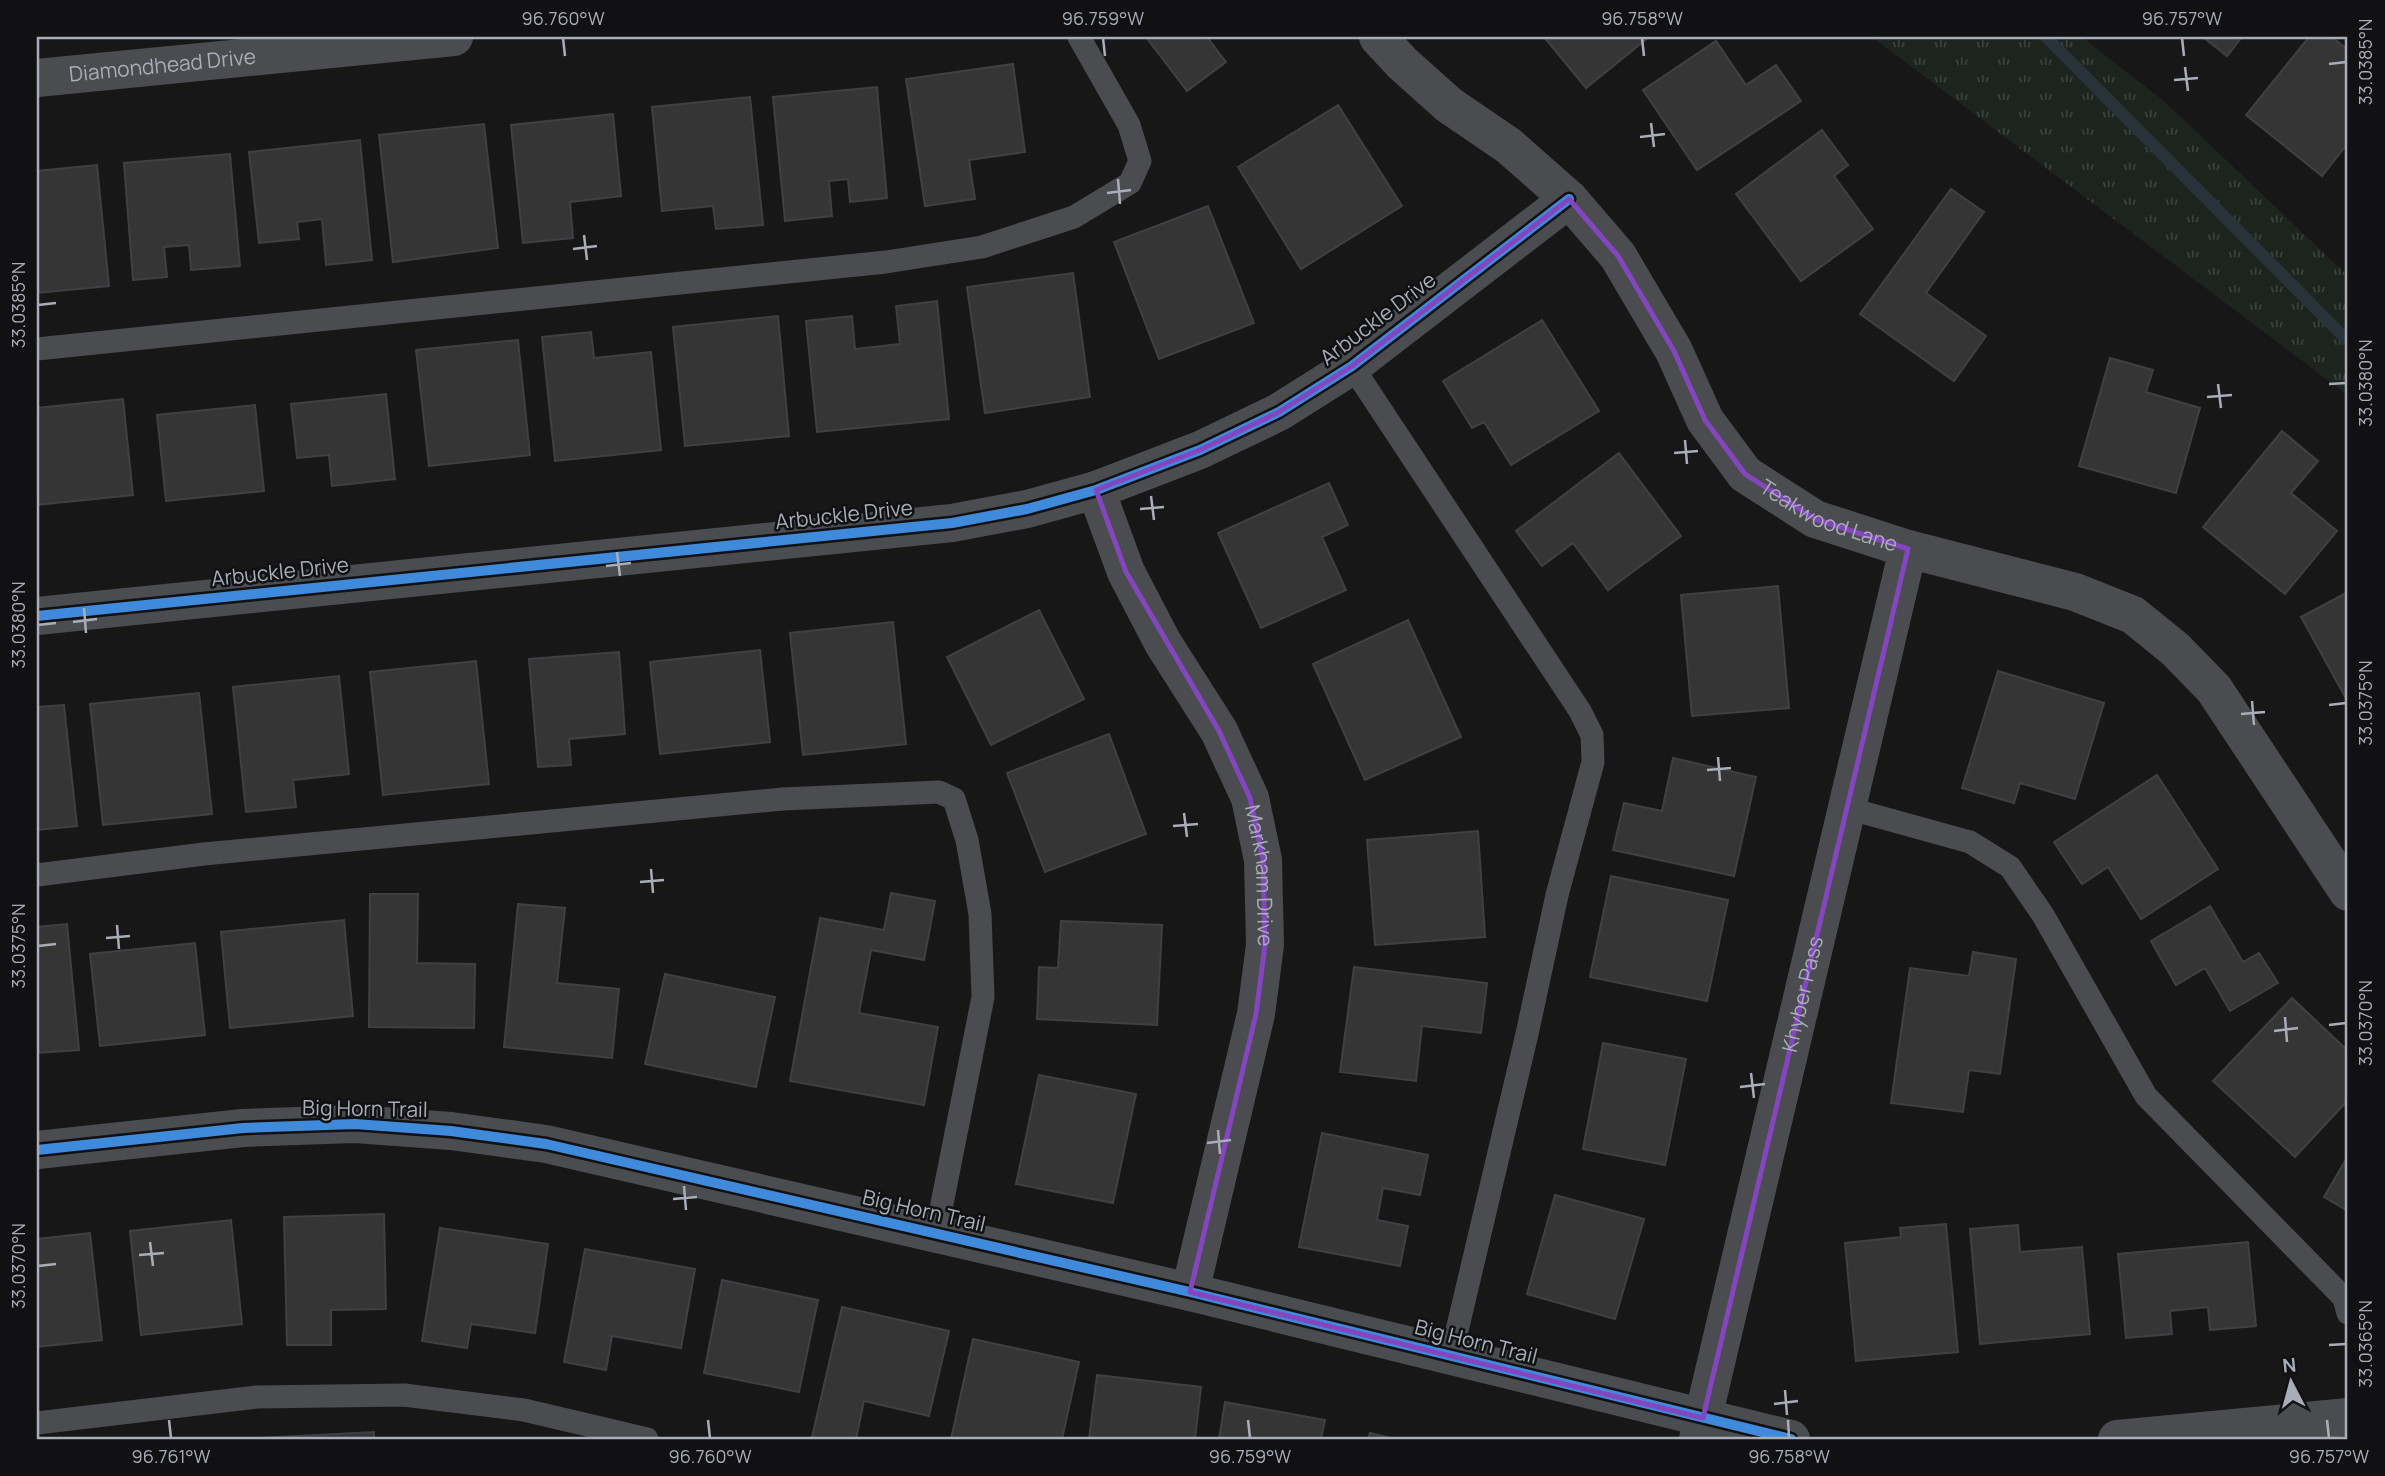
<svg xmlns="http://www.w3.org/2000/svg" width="2385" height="1476" font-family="Manrope,sans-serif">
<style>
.grass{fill:url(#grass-tufts)}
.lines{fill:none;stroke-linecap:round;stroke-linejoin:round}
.stream{stroke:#2a3239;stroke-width:12}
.building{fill:#353536;stroke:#3f4043;stroke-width:2}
.lane{stroke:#4b4c50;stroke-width:23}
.street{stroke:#4b4c50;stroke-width:38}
.cycleway-casing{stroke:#111113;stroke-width:15}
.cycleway{stroke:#408adc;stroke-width:10}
.marked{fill:none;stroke:#8446be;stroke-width:5;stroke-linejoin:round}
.ticks{fill:none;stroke:#a8adb8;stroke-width:2.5}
.labels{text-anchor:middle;stroke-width:5;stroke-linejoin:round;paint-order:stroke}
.street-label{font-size:21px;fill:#a8adb8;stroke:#111113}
.neatline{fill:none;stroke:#a8adb8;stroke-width:2.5}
.ticks-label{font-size:18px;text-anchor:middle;fill:#a8adb8}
</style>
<defs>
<pattern id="grass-tufts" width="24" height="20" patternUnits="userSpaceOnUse" patternTransform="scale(1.75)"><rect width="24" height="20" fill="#1d241e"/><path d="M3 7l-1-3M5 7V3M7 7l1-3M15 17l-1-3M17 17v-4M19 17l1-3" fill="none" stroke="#3b413d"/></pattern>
</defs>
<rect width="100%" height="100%" fill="#171717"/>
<path class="grass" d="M1872,37H2082L2166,103L2348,276V400L2341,390Z"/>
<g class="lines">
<path class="stream" d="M2046,37L2348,341"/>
</g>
<path class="building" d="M1146,37H1207L1226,62L1187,91Z
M1544,37H1649L1586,88Z
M2203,37H2242L2227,56Z
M2309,37H2332L2348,50V143L2322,176L2246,115Z
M1716,41L1746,85L1776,65L1801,101L1697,170L1643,90Z
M1013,64L1025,152L969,160L975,199L925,206L906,79Z
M877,87L887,198L850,202L848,179L829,181L832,216L785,221L773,97Z
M750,97L763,225L716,229L713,206L662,211L652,107Z
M1338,105L1402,206L1301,269L1238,167Z
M613,114L621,196L570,202L573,238L523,243L511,125Z
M484,124L498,248L393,262L379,135Z
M1822,130L1848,165L1834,176L1873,229L1801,281L1736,194Z
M360,140L372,260L326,265L322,219L297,222L299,239L259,243L249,152Z
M230,154L240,266L191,270L189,245L164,247L167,277L133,280L124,163Z
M97,165L109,286L37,293V171Z
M1951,189L1984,212L1926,293L1986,336L1954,381L1860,314Z
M1208,206L1254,323L1159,359L1114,242Z
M1073,273L1090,397L985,413L967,287Z
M937,301L949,419L817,432L806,321L852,316L855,349L900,344L896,306Z
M778,316L789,436L685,446L673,327Z
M1542,320L1599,411L1511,465L1484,422L1472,428L1443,381Z
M591,332L594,358L651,352L661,450L555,461L542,337Z
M518,340L530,455L429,466L416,350Z
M2110,358L2153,370L2146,392L2200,408L2176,493L2079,466Z
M386,394L395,479L332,486L329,455L297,458L291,404Z
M123,399L133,495L37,505V408Z
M255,405L264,491L166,501L157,415Z
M2282,431L2318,461L2291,493L2337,531L2285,594L2203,527Z
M1619,453L1681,536L1608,590L1573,543L1542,566L1516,531Z
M1329,483L1348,525L1322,537L1346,590L1261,628L1218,533Z
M1778,586L1789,708L1692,716L1681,595Z
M2348,592V702L2301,617Z
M1039,610L1084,699L991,745L947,657Z
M1408,620L1461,737L1365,780L1313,664Z
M893,622L906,744L803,755L790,633Z
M760,650L770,742L660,754L650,662Z
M619,652L625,734L569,739L571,765L538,767L529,659Z
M476,661L489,784L383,795L370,672Z
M1998,671L2104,703L2075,799L2020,783L2014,803L1962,788Z
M339,676L349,774L293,780L296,807L246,812L233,687Z
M199,693L212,814L103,825L90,704Z
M64,705L77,826L37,830V707Z
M1109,734L1146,834L1045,872L1007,773Z
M1673,758L1756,777L1734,876L1613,850L1624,803L1662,811Z
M2157,775L2218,869L2141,919L2108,867L2082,884L2054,842Z
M1478,831L1485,937L1375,945L1367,840Z
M1611,876L1728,900L1707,1001L1590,977Z
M891,893L935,901L924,960L871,950L859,1013L938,1027L924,1105L790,1081L820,918L884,930Z
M370,894H418L417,963L475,964L474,1028L369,1027Z
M518,904L565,908L557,983L619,989L612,1058L504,1047Z
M2210,906L2243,962L2259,953L2278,983L2230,1011L2205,968L2176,985L2151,941Z
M344,920L353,1016L230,1028L221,932Z
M1061,921L1162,925L1157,1025L1037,1019L1039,967L1058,968Z
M67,924L79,1050L37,1053V927Z
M195,943L205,1035L100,1046L90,954Z
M1973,952L2016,959L2000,1074L1969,1070L1963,1112L1891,1103L1910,968L1969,976Z
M1354,967L1487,983L1481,1033L1422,1026L1416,1081L1340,1072Z
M665,974L775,997L756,1087L645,1064Z
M2292,998L2348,1051V1100L2295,1157L2213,1081Z
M1603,1043L1686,1059L1665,1165L1583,1149Z
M1039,1075L1136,1094L1113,1203L1016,1184Z
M1322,1133L1428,1155L1420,1195L1383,1188L1377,1220L1408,1226L1400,1266L1299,1247Z
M2348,1156V1211L2324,1197Z
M1555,1195L1644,1219L1615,1319L1527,1294Z
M384,1214L386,1309L331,1310V1345H287L284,1217Z
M231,1220L242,1324L141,1335L130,1231Z
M1946,1224L1958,1352L1856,1361L1845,1243L1901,1237L1900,1228Z
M2018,1225L2020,1252L2082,1247L2090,1334L1980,1344L1970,1229Z
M440,1228L548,1244L535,1333L471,1324L467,1348L422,1341Z
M90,1233L102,1340L37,1347V1239Z
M2248,1242L2256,1326L2210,1330L2208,1307L2170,1311L2172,1334L2126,1338L2118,1254Z
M585,1249L695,1269L681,1348L612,1336L606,1370L564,1362Z
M722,1280L818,1300L799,1392L704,1373Z
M842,1307L949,1331L929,1416L864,1401L856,1439H822L812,1437Z
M973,1339L1079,1362L1062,1439H951Z
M1097,1375L1201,1387L1195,1439H1089Z
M1225,1402L1325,1420L1321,1439H1219Z
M374,1432V1439H262L261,1438Z
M1370,1433L1395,1439H1368Z"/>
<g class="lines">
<path class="lane" d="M37,349L886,262L982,247L1074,217L1130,183L1140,161L1129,125L1079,37
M1352,366L1580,711L1592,735L1593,762L1557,895L1527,1034L1451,1356
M1847,808L1970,842L2010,867L2043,915L2146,1096L2344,1298L2348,1313
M37,875L204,854L783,799L939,792L954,799L967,840L980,914L983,997L936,1234
M37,1423L257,1397L404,1395L524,1410L647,1439"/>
<g class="street">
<path id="s1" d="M1378,37L1402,63L1449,105L1509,146L1569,199L1618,256L1674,351L1705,420L1745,474L1815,519L1908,549L2075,592L2133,615L2175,649L2214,689L2348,892"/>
<path id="s2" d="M37,78L454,37"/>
<path id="s3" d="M1096,490L1126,572L1163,643L1219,731L1250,798L1263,860L1265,945L1256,1014L1190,1292"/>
<path d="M37,616L952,523L1027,509L1096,490L1200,450L1279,412L1352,366L1569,199"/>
<path d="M37,1150L243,1128L355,1124L451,1131L546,1144L1190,1292L1791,1439"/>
<path id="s4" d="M1698,1439L1908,549"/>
<path d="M2117,1439L2348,1417"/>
</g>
<g class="cycleway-casing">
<path id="cycleway" d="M37,616L952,523L1027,509L1096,490L1200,450L1279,412L1352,366L1569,199
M37,1150L243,1128L355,1124L451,1131L546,1144L1190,1292L1791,1439"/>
</g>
<use href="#cycleway" class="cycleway"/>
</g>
<path class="marked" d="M1569,199L1618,256L1674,351L1705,420L1745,474L1815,519L1908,549L1703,1418L1190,1292L1256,1014L1265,945L1263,860L1250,798L1219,731L1126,572L1096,490L1200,450L1279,412L1352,366Z"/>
<path class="ticks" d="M563,38L565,56M1103,38L1105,56M1642,38L1644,56M2182,38L2184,56M2329,64L2346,62M2185,67L2188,91M2174,80L2198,78M1651,123L1654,147M1640,137L1665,134M1118,179L1120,204M1107,193L1131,190M584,235L587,260M573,249L597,246M38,305L56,303M2218,384L2221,408M2329,384L2346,383M2207,397L2232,395M1685,440L1687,464M1674,453L1698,451M1151,496L1154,520M1140,509L1164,507M617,552L620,576M606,566L631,563M84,608L86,633M73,622L97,619M38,625L56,623M2252,701L2254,725M2329,705L2346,703M2241,714L2265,712M1718,757L1720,781M1707,770L1731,768M1184,813L1187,837M1173,826L1198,824M651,869L653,893M640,882L664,880M117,925L119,949M106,938L130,936M38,946L56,944M2285,1017L2287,1042M2329,1025L2346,1023M2274,1031L2298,1028M1751,1073L1754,1098M1740,1087L1765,1084M1218,1130L1220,1154M1207,1143L1231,1140M684,1186L686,1210M673,1199L697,1197M150,1242L153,1266M139,1255L164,1253M38,1266L56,1264M2329,1345L2346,1344M1785,1390L1787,1415M1774,1404L1798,1401M169,1420L171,1438M708,1420L710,1438M1248,1420L1250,1438M1788,1420L1789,1438M2327,1420L2329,1438"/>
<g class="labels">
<g class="street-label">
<text dy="7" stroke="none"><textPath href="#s2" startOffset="126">Diamondhead Drive</textPath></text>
<text transform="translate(1378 319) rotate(-37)" y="7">Arbuckle Drive</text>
<text dy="7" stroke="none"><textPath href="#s1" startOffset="674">Teakwood Lane</textPath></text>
<text transform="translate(844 515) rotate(-6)" y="7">Arbuckle Drive</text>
<text transform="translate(280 572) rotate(-6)" y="7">Arbuckle Drive</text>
<text dy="7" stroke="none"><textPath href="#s3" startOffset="424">Markham Drive</textPath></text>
<text dy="7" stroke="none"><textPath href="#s4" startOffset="457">Khyber Pass</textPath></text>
<text transform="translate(365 1109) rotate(1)" y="7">Big Horn Trail</text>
<text transform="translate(924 1211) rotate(13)" y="7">Big Horn Trail</text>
<text transform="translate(1476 1342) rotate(14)" y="7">Big Horn Trail</text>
</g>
</g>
<rect width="2385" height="1476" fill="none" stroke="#111113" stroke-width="77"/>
<g transform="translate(2291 1382) rotate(354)" stroke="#111113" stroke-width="5" paint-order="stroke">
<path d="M0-5L12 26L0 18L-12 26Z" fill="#a8adb8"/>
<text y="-10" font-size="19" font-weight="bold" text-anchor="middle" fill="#a8adb8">N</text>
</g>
<rect x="38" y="38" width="2308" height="1400" class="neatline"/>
<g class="ticks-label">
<text x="563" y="25">96.760°W</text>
<text x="1103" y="25">96.759°W</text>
<text x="1642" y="25">96.758°W</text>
<text x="2182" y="25">96.757°W</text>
<text transform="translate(2366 62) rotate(-90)" y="6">33.0385°N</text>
<text transform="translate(19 305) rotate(-90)" y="6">33.0385°N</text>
<text transform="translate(2366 383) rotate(-90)" y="6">33.0380°N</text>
<text transform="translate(19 625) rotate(-90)" y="6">33.0380°N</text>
<text transform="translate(2366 703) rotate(-90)" y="6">33.0375°N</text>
<text transform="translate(19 946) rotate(-90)" y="6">33.0375°N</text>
<text transform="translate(2366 1023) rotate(-90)" y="6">33.0370°N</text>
<text transform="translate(19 1266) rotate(-90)" y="6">33.0370°N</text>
<text transform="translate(2366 1344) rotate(-90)" y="6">33.0365°N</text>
<text x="171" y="1463">96.761°W</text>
<text x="710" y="1463">96.760°W</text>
<text x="1250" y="1463">96.759°W</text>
<text x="1789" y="1463">96.758°W</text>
<text x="2329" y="1463">96.757°W</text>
</g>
</svg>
